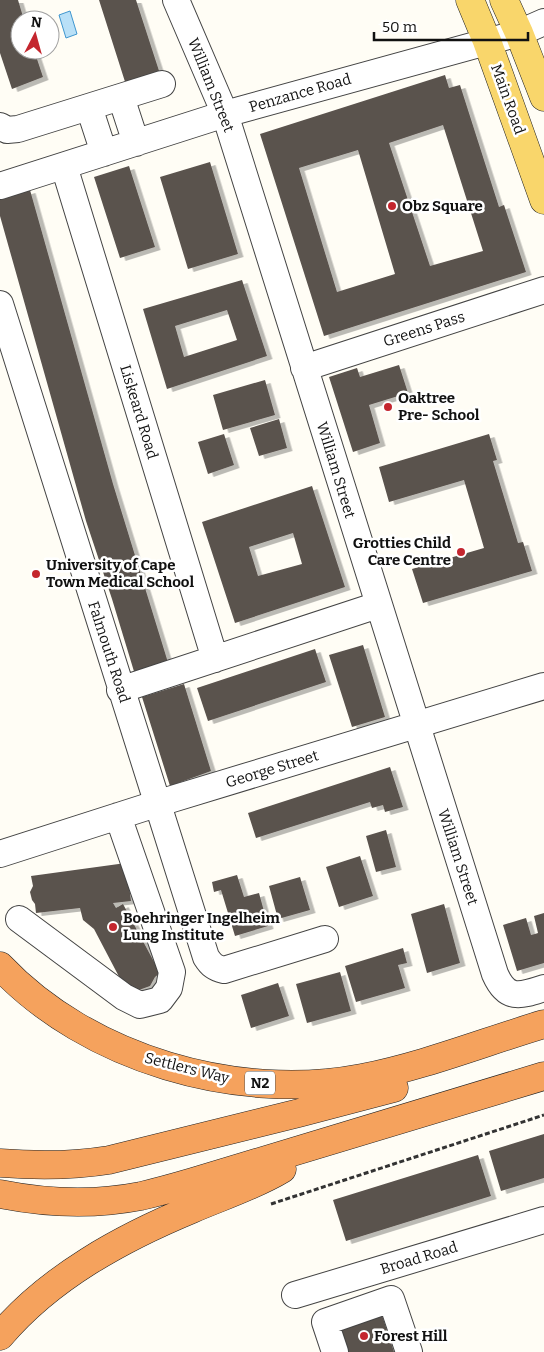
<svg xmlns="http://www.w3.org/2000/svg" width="544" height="1352" font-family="Bitter,serif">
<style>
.water{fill:#b9e0f7;stroke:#3f96cf}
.building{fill:#5a524d;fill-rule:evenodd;filter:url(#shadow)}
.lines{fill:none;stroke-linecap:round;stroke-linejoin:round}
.minor-casing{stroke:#444;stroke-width:28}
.major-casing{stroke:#222;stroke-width:29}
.highway-casing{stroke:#222;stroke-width:29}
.path{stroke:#333;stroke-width:3;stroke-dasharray:5 2.5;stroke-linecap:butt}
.minor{stroke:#fff;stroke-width:26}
.major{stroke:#f9d66b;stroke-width:28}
.highway{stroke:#f5a25d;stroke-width:28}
.poi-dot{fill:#c4262e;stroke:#fff;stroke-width:2}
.labels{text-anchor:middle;stroke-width:5;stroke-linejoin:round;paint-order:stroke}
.shield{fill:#fff;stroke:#585858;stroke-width:1}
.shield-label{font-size:14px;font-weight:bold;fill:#111}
.street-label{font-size:15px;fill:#111;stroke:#fff}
.poi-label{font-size:15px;font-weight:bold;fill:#111;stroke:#fff;text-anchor:start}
</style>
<defs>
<filter id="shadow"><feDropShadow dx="5.5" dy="3" stdDeviation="0" flood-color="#0004"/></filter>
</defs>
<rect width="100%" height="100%" fill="#fffdf5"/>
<path class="water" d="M70,11L77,34L66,38L59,15Z"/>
<path class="building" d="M0,0H18L24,20H20V50H34L43,77L12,89L0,53Z
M99,0H136L161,77L127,88Z
M445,75L449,88L460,85L499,207L504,205L526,272L324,336L260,134ZM443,125L483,251L430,266L389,143ZM358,150L395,274L337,292L299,168Z
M210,162L238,254L188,269L160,177Z
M129,166L155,247L120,258L94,177Z
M30,190L113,484L170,669L136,678L112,599L86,521L0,216V198Z
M242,280L267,356L167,389L143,309ZM227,310L237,340L184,357L175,326Z
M399,365L408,393L369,405L380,443L353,452L329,377L357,368L360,377Z
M265,380L275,415L223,430L213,395Z
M279,419L287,448L259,456L250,428Z
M224,434L234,465L208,474L198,442Z
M489,434L497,460L493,461L518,543L523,542L532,571L423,603L412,569L484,548L464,480L389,502L379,467Z
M312,486L345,587L235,623L202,522ZM293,533L302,564L258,576L249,547Z
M363,645L385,717L352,727L329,655Z
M315,649L326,682L208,721L197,688Z
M184,684L211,771L170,786L142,697Z
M390,767L403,807L385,812L383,805L372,808L370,802L256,838L248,813Z
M386,830L396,867L376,872L366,836Z
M360,856L373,896L339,907L326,867Z
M126,863L131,901L113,903L116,908L123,904L160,973L155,977L150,986L139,990H126L94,929L83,920L80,908L36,913L35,904L32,900L30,892L33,886L31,876Z
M237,875L244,897L259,893L268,926L235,936L221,890L214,892L212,882Z
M300,877L310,910L278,919L269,886Z
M444,904L460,963L427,973L411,914Z
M544,913V963L517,971L503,925L526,918L531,935L535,934L538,933L534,916Z
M403,948L407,963L398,965L405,988L356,1002L345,966Z
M340,972L351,1011L307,1023L296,984Z
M278,983L289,1016L251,1028L241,995Z
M544,1134V1178L501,1191L489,1151Z
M478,1155L491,1196L346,1241L333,1200Z
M379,1306L394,1352H345L335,1320Z"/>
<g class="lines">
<g class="minor-casing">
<path id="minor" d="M176,0L225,114L495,974C507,1001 520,996 544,988
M121,97L136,143
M89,107L104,153
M0,126L7,130L18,129L162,84
M64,166L215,659
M0,186L225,114L519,33L544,22
M0,304L206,957C211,965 215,968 224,970L325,939
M304,368L544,290
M120,690L378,605
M0,854L159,803L544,686
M19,919L124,997L140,1005L160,1000L169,988L172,972L118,816
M295,1295L544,1220
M335,1352L325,1322L391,1299L409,1352"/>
</g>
<g class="major-casing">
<path id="major" d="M470,0L487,41L544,200
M504,0L519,33L544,97"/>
</g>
<g class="highway-casing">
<path id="highway" d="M0,966C88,1059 237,1102 362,1078C424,1066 484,1042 544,1024
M0,1163C37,1166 72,1166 109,1160L299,1113L394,1088
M0,1194C45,1203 95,1205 141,1196C158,1192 176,1187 193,1182L544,1076
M0,1336C50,1277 122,1238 192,1209C222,1196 254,1186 282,1169"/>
</g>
<path class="path" d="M271,1204L544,1115"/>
<use href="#minor" class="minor"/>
<use href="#major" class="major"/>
<use href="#highway" class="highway"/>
</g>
<g class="poi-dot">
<circle cx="392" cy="206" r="5"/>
<circle cx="388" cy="407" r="5"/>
<circle cx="461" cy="552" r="5"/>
<circle cx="36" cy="574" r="5"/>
<circle cx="113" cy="927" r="5"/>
<circle cx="364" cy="1336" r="5"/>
</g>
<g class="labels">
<rect class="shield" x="245" y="1071.5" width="30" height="23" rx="4"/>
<g class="shield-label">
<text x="260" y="1088">N2</text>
</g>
<g class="street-label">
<text transform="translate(211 85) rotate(68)" y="5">William Street</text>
<text transform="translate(300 93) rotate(-16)" y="5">Penzance Road</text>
<text transform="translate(508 99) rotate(70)" y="5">Main Road</text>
<text transform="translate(424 329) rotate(-18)" y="5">Greens Pass</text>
<text transform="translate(139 412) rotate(73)" y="5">Liskeard Road</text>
<text transform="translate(336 470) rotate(73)" y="5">William Street</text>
<text transform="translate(109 652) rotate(72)" y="5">Falmouth Road</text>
<text transform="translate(272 769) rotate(-17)" y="5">George Street</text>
<text transform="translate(458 857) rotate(72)" y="5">William Street</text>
<text transform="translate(187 1068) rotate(14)" y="5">Settlers Way</text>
<text transform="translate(419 1258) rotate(-17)" y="5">Broad Road</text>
</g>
<g class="poi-label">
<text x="402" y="211">Obz Square</text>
<text x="398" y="403">Oaktree<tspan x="398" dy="17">Pre- School</tspan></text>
<text x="451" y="548" text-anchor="end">Grotties Child<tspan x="451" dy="17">Care Centre</tspan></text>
<text x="46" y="570">University of Cape<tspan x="46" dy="17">Town Medical School</tspan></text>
<text x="123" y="923">Boehringer Ingelheim<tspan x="123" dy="17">Lung Institute</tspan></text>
<text x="374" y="1341">Forest Hill</text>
</g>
</g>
<g transform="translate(35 35) rotate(6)"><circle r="24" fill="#ffffff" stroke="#a0a0a0"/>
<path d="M0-4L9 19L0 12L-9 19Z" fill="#c4262e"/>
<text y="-8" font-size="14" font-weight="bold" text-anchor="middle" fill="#111111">N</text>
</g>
<path d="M374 32v8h154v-8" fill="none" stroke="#111111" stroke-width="2.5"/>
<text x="382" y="32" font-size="15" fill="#111111" stroke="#ffffff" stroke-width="4" paint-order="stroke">50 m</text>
</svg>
